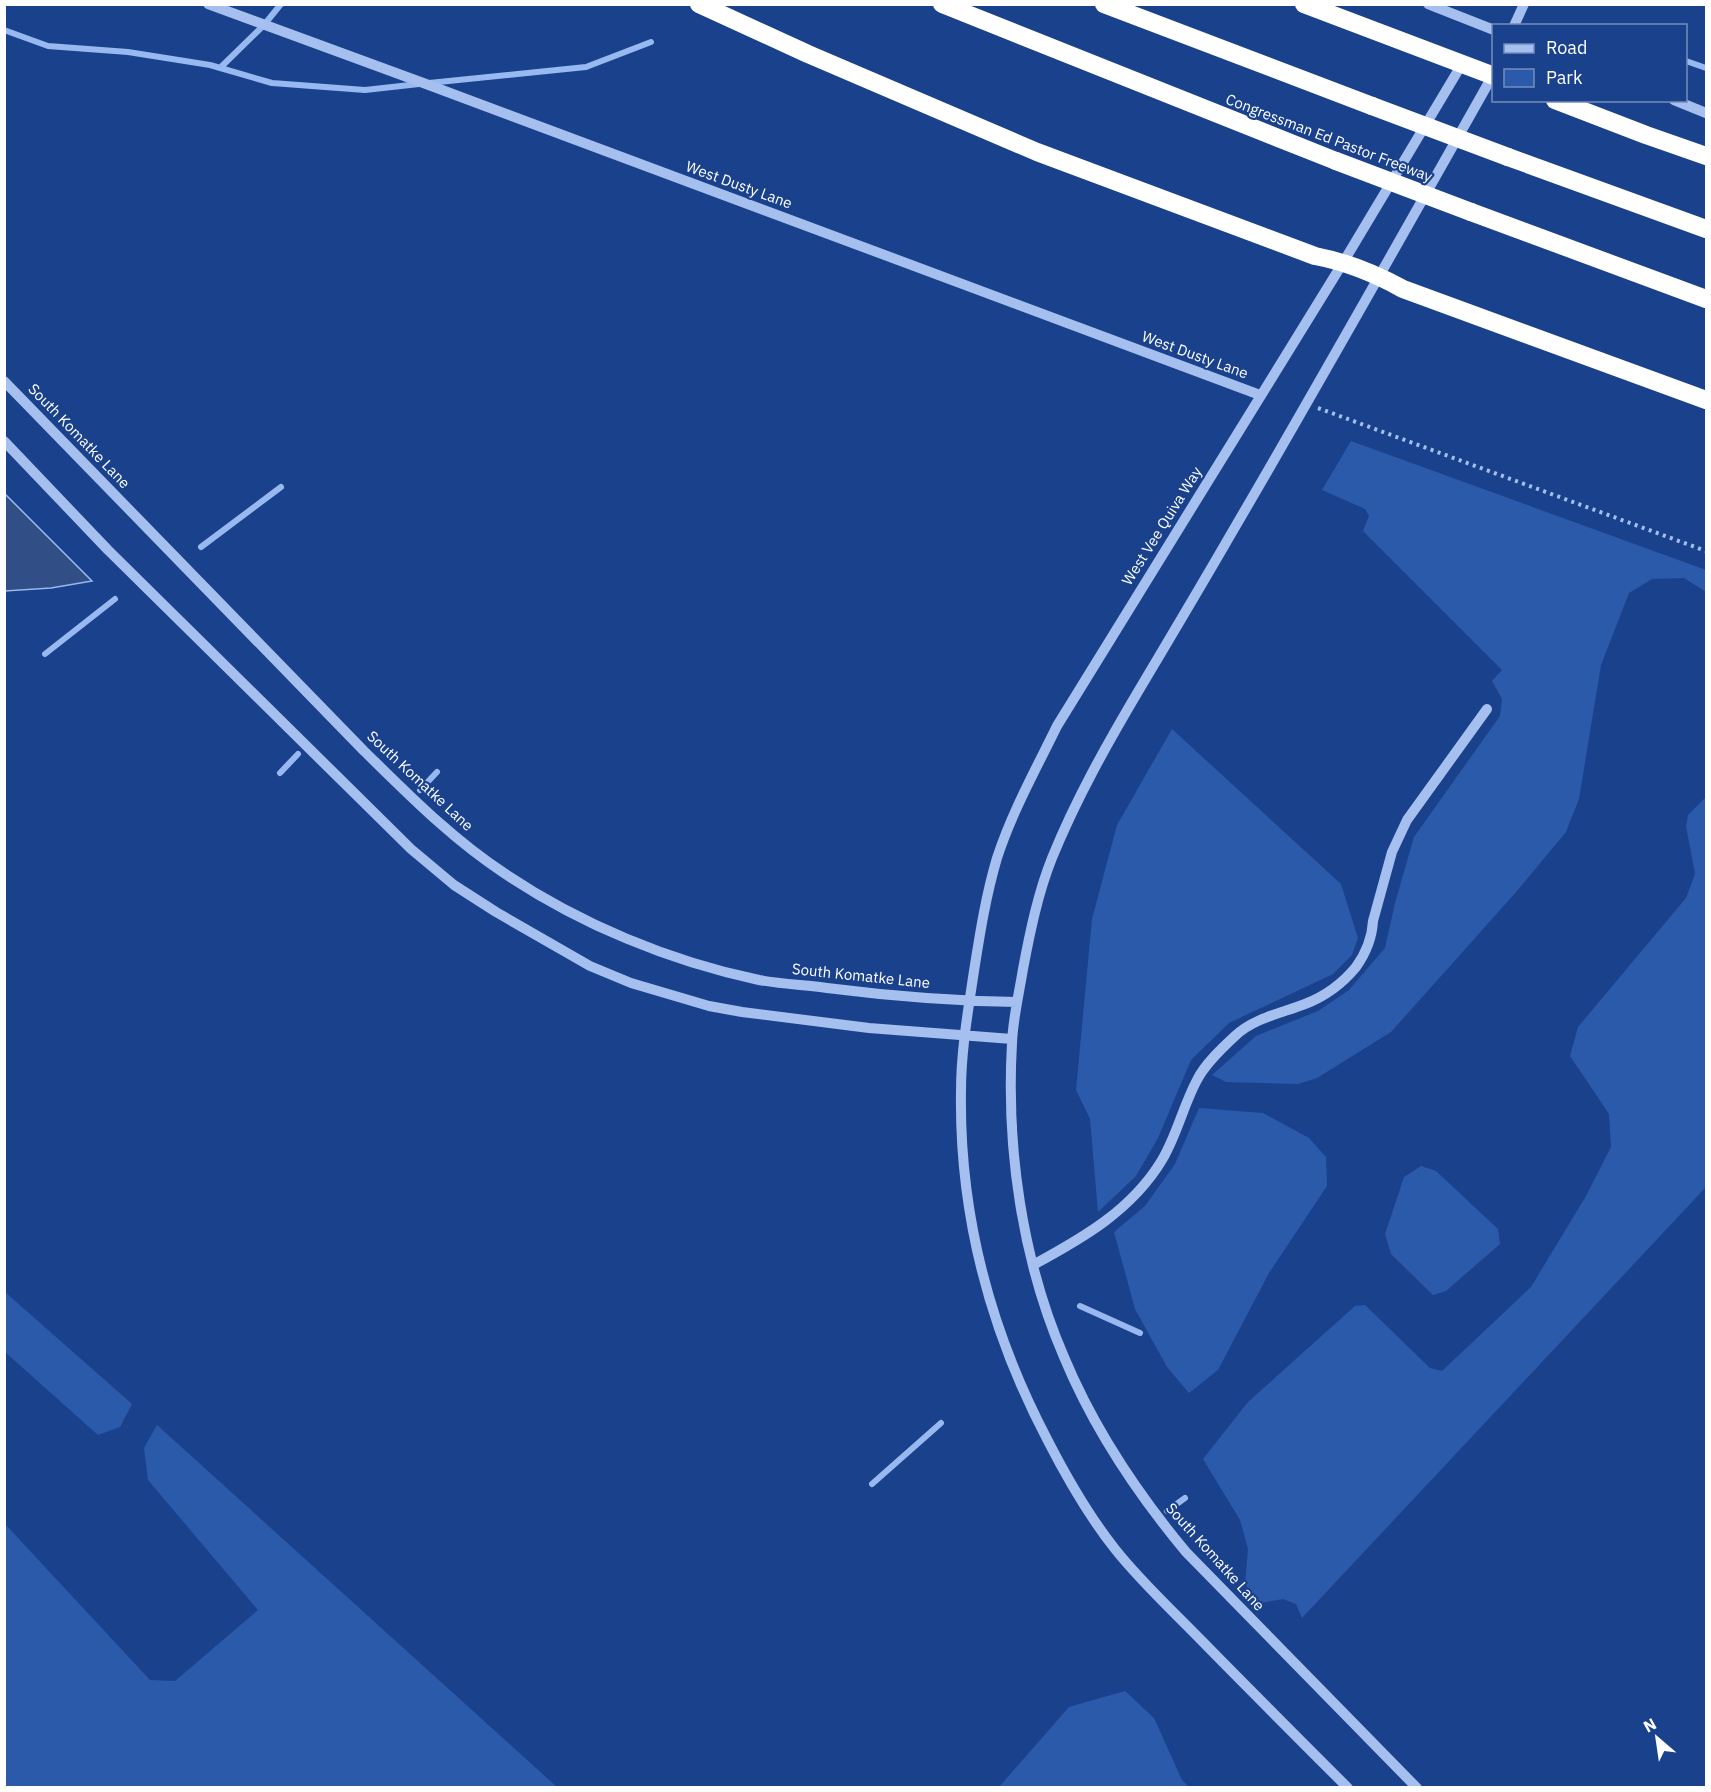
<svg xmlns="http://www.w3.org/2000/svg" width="1711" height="1792" font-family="'IBM Plex Sans',sans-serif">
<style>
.green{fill:#2c5aaa}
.water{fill:#314e86;stroke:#97b9f0;stroke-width:1.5}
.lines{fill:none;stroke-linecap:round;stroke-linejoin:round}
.stream{stroke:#97b9f0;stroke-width:6}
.path{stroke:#a5bfee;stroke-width:4;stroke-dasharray:3 4.5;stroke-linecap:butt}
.minor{stroke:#a5bfee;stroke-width:10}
.highway{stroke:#fff;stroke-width:18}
.highway-bridge{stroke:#fff;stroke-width:18}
.labels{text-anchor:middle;stroke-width:4.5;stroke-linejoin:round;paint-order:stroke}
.street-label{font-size:15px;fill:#fff;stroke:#1a418c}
</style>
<rect width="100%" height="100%" fill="#1a418c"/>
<path class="green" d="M1351,441L1706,570V592L1684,578L1652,579L1629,593L1601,665L1579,799L1566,832L1517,891L1391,1032L1317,1078L1298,1084L1226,1082L1212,1075L1256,1036L1318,1011L1349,990L1385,948L1395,903L1414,837L1500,716L1502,699L1492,681L1502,670L1363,531L1369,516L1365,509L1322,490Z
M1172,729L1341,884L1358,938L1352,955L1333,974L1229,1023L1191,1060L1158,1138L1136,1176L1098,1212L1090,1119L1076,1090L1092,919L1117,825Z
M1706,797V1187L1302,1618L1296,1604L1283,1599L1260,1603L1245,1584L1248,1549L1240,1520L1203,1459L1248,1402L1355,1306L1365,1305L1430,1368L1442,1371L1531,1287L1586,1196L1611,1147L1609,1114L1570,1056L1578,1027L1686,898L1695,874L1686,826L1688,815Z
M1199,1108L1263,1113L1309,1138L1326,1157L1327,1186L1269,1273L1218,1370L1189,1393L1167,1367L1135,1309L1114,1232L1145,1206L1175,1164Z
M1421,1166L1436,1171L1498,1229L1500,1244L1446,1291L1433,1295L1391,1254L1385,1234L1404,1177Z
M5,1292L132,1404L120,1427L98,1435L5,1352Z
M157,1425L557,1787H5V1524L150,1680L175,1681L258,1610L148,1480L144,1448Z
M1125,1691L1154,1718L1182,1780L1189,1787H999L1069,1707Z"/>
<path class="water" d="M4,494H5L92,581L51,588L5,591Z"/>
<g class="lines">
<path class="stream" d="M4,30L48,46L128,52L210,65L272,83L365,90L419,84
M1686,61L1706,68
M220,68L264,25L281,4
M429,83L586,67L651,42
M201,547L281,487
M45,654L115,599
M280,773L298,754
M420,790L437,772
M1080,1306L1140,1333
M872,1484L941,1423
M1167,1511L1185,1498"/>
<path class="path" d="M1318,408L1706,551"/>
<path class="minor" d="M208,4L426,84L1260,395
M1428,4L1494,30
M1514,26L1524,4
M1674,100L1706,113
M4,381L364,751C408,794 452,839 504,873C580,924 669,961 759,980C781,984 804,985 827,988C890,996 953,1001 1017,1002
M4,441L108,550L411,849L454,885L496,912L590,966L631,983L709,1006L742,1012L869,1028L1012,1039
M1033,1265C1083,1238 1132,1210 1162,1160C1177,1135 1183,1106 1197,1080C1205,1064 1222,1048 1235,1036C1254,1018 1282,1013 1305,1004C1326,996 1342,984 1356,967C1366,953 1372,939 1373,921L1392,852L1407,820L1487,709
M1348,1788C1299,1739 1250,1690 1202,1641C1173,1611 1141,1582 1115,1549C1088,1515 1067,1478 1048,1441C990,1331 959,1215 961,1091C961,1051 968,1011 974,971C980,933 986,895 997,858C1012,812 1036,769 1057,726L1344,261L1462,64
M1417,1788L1186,1552C1136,1492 1094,1429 1064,1357C1022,1260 1006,1148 1012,1043C1013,1018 1019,994 1023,969C1030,932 1038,893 1052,858C1076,799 1107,744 1139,690C1170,638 1201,586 1231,534C1320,382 1406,229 1493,75"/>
<path class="highway" d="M699,4L808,54L1037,152L1315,256C1347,262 1374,273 1403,289L1706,400
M942,4L1336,161
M1104,4L1372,106
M1304,4L1494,76
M1555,100L1646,135L1706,156
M1508,157L1706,229
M1471,212L1706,299"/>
<path class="highway-bridge" d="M1372,106L1508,157
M1336,161L1471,212"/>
</g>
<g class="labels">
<g class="street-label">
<text transform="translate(1329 138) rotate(21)" y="5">Congressman Ed Pastor Freeway</text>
<text transform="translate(739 185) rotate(20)" y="5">West Dusty Lane</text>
<text transform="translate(1195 355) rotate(20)" y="5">West Dusty Lane</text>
<text transform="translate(79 436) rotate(46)" y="5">South Komatke Lane</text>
<text transform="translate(1162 526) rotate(-58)" y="5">West Vee Quiva Way</text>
<text transform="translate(420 781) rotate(43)" y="5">South Komatke Lane</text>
<text transform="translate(861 976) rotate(6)" y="5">South Komatke Lane</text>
<text transform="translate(1215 1557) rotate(48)" y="5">South Komatke Lane</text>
</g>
</g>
<rect width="1711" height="1792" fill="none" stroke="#ffffff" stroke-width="12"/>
<rect x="1492" y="24" width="195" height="78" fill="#1a418c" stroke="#768dba" stroke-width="1.5"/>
<rect x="1504" y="44" width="30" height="9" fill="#a5bfee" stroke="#768dba" stroke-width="1.5"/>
<text x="1546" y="54" font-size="18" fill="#ffffff">Road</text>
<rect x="1504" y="69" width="30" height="18" fill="#2c5aaa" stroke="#768dba" stroke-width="1.5"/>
<text x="1546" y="84" font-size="18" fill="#ffffff">Park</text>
<g transform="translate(1657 1738) rotate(331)" stroke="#1a418c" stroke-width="4.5" paint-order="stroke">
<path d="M0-4.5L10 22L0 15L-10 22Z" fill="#ffffff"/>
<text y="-9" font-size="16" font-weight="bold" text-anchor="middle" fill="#ffffff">N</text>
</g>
</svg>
